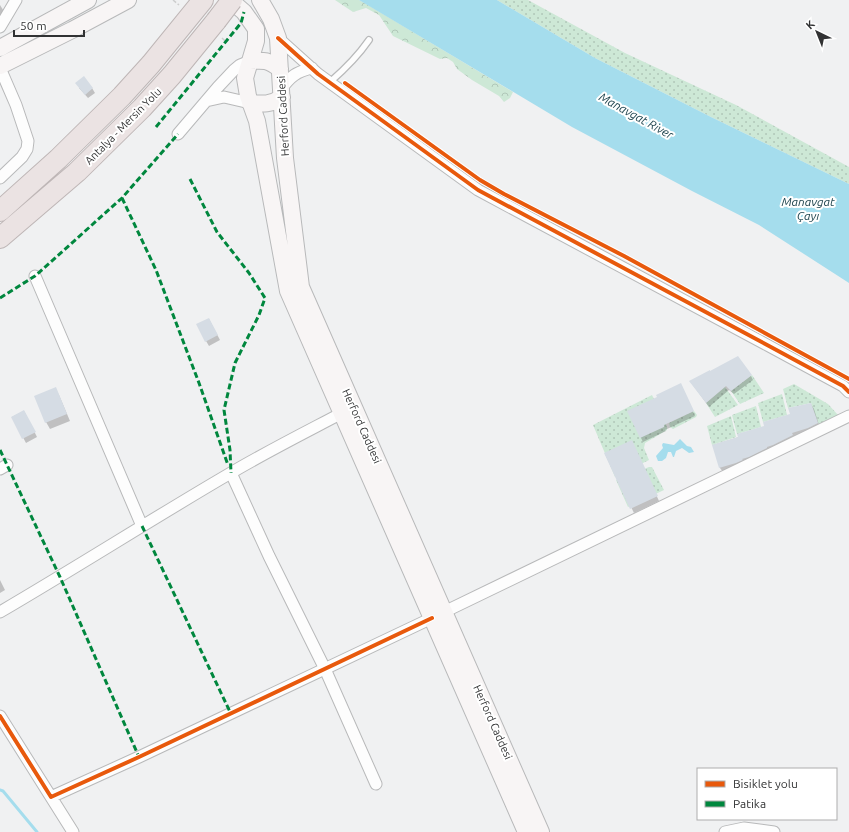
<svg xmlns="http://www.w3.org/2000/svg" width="849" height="832" font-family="Ubuntu,sans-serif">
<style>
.grass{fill:url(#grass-dots)}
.forest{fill:url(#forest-crowns)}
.water{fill:#a5dded}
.shadow{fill:#0003}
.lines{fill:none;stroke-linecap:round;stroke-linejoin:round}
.stream{stroke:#a5dded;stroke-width:3}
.building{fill:#d5dce4}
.lane-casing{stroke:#b8b9ba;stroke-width:8}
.street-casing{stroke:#b8b9ba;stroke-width:13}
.secondary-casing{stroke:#b8b9ba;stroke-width:18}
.highway-casing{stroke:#beb6b6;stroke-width:22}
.path{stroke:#cdcece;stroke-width:1.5;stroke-dasharray:4 2;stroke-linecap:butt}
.lane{stroke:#fdfdfd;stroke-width:5.5}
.street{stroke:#fdfdfd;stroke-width:11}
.secondary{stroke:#f8f5f5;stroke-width:16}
.highway{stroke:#ebe3e3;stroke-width:20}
.highway-bridge-casing{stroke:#beb6b6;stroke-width:22;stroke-linecap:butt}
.highway-bridge{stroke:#ebe3e3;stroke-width:20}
.quiet{stroke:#00873e;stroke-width:3;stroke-dasharray:6 3;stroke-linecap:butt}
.cycleway-casing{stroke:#fff;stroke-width:6}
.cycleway{stroke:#e8590c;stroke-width:4}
.labels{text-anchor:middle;stroke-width:4;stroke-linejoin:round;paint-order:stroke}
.street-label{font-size:11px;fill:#313233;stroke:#fff}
.water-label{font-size:12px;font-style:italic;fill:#20454f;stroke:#fff}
</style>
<defs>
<pattern id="grass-dots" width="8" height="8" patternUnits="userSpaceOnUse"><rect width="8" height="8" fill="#cde8d6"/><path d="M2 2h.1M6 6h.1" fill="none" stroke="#b0c7b8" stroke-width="1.8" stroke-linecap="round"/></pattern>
<pattern id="forest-crowns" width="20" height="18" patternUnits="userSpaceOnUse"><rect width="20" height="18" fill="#cde8d6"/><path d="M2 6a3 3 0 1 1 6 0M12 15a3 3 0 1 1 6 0" fill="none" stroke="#b0c7b8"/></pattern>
</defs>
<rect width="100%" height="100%" fill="#f0f1f2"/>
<path class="grass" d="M497,0H528L625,53L736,105L849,167V184L711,117L595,58Z
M752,375L764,393L740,404L731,391Z
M794,384L828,404L838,415L819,425L811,403L788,408L783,389Z
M725,387L738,405L715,417L706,403Z
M782,394L787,415L763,422L758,403Z
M652,395L667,427V430L645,443L644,448L649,460L615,477L593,425Z
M756,406L761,427L737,434L732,415Z
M694,411L697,415L696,417L673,429L670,427L669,423Z
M731,416L736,437L712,445L707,426Z
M649,467H652L664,490L628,507L616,480Z"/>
<path class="forest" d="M335,0H359L363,2L513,92L510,98L504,102L499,96L472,80L457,69L453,62L447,58L440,59L393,36L379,15L366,8L353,12Z"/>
<path class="water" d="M359,0H497L595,58L711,117L849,184V283L759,225L692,191L572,127Z
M680,439L687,446L691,447L694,452L689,453L682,448L676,451L674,457H673L671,452H668L666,458L662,461H658L656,456L663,448L662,445L663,443L674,445Z"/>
<path class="shadow" d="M0,5L5,13L0,22Z
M79,88H92L95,93L88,98Z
M209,319L220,340L209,346L206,341Z
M751,376L753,380L734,394L729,390L709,407L690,381Z
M55,388L59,395L70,421L50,429L46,422Z
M683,389L695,416L665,430L666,431L643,442L628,411Z
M811,404L814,409L820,428L723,472L720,468L713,445L739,437L766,427Z
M24,411L37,437L26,443L12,417Z
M634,446L659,501L634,513L605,454Z
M0,580L5,590L0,593Z"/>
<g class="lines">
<path class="stream" d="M0,790L3,791L37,832"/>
</g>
<path class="building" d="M84,76L93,88L85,95L75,83Z
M209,318L218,335L205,342L196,324Z
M738,356L752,375L731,391L726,386L706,403L689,381L710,370V371Z
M681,383L694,411L664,425V427L640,438L627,411L657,397L656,395Z
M56,387L67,414L45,423L34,396Z
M811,403L818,423L808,428L792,433L793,435L773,445L767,447V448L749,457L742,459L743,460L736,463L719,468L712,445L738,437L737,434L764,426L763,422L790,414L788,408Z
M24,410L36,432L22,439L11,417Z
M632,440L658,496L630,509L604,453Z"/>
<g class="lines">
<g class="lane-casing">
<path id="lane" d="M330,82C345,69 358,56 369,40"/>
</g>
<g class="street-casing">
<path id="street" d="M0,27L16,0
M278,38L318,74L478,190L769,346L843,386L849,392
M0,68L16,105L28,141L27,149L22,157L0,178
M281,89C291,76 296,72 312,68
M206,101L224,97L250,103
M178,134L218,87L234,70L240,65L250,61
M35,276L142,526
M0,469L7,465
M231,473L269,556L325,669L376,784
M0,612C77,567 152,519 229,474C266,452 304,433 342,413
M444,612L849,416
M0,716L51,797L139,757L432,618
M51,797L73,832
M725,832L744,828L774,832"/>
</g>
<g class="secondary-casing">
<path id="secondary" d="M230,0L244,12L256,29V41L245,78L248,96L257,121L288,291L526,832
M260,0L271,19L278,38L285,158L301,287L541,832
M0,48L88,0
M250,61C265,60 268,60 280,69
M0,66L72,30L128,0
M250,103C262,104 271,105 282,97"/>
</g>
<g class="highway-casing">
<path id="highway" d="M0,211L58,159L122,96L151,64L203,0
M0,238L77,172L142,108L172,75L216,21"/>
</g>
<path class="path" d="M173,0L179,5
M222,38L226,42"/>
<use href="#lane" class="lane"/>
<use href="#street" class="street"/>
<use href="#secondary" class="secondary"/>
<use href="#highway" class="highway"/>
<g class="highway-bridge-casing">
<path id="highway-bridge" d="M216,21L232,0"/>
</g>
<use href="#highway-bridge" class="highway-bridge"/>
<path class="quiet" d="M156,127L241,23L244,12
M190,179L217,232L249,273L265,298L259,315L235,363L224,410L230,450L231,473
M122,198L156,270L199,383L228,465
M0,298L35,276L122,198L178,134
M0,450L60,577L139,757
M142,526L231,714"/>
<g class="cycleway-casing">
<path id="cycleway" d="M278,38L318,74L478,190L769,346L843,386L849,392
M345,83L480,180L504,194L624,256L849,379
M0,716L51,797L139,757L432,618"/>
</g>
<use href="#cycleway" class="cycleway"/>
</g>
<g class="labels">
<g class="street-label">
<text transform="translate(283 116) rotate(-93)" y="4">Herford Caddesi</text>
<text transform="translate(123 126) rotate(-45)" y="4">Antalya - Mersin Yolu</text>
<text transform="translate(362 426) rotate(66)" y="4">Herford Caddesi</text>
<text transform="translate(493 722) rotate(66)" y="4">Herford Caddesi</text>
</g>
<g class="water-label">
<text transform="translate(636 116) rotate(29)" y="4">Manavgat River</text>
<text x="808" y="206">Manavgat<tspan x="808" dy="14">Çayı</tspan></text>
</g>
</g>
<rect x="697" y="768" width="140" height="52" fill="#ffffff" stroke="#adadad"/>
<rect x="705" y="781" width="20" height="6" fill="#e8590c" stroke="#adadad"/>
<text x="733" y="788" font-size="12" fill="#313233">Bisiklet yolu</text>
<rect x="705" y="801" width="20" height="6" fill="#00873e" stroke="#adadad"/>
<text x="733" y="808" font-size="12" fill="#313233">Patika</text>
<g transform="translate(817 32) rotate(317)" stroke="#ffffff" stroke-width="3" paint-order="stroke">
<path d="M0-3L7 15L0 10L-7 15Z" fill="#313233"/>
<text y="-6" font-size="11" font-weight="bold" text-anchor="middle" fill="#313233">K</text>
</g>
<path d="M14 30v6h70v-6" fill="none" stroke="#313233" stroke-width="2"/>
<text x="20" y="30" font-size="12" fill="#313233" stroke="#ffffff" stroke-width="3" paint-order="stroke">50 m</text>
</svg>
